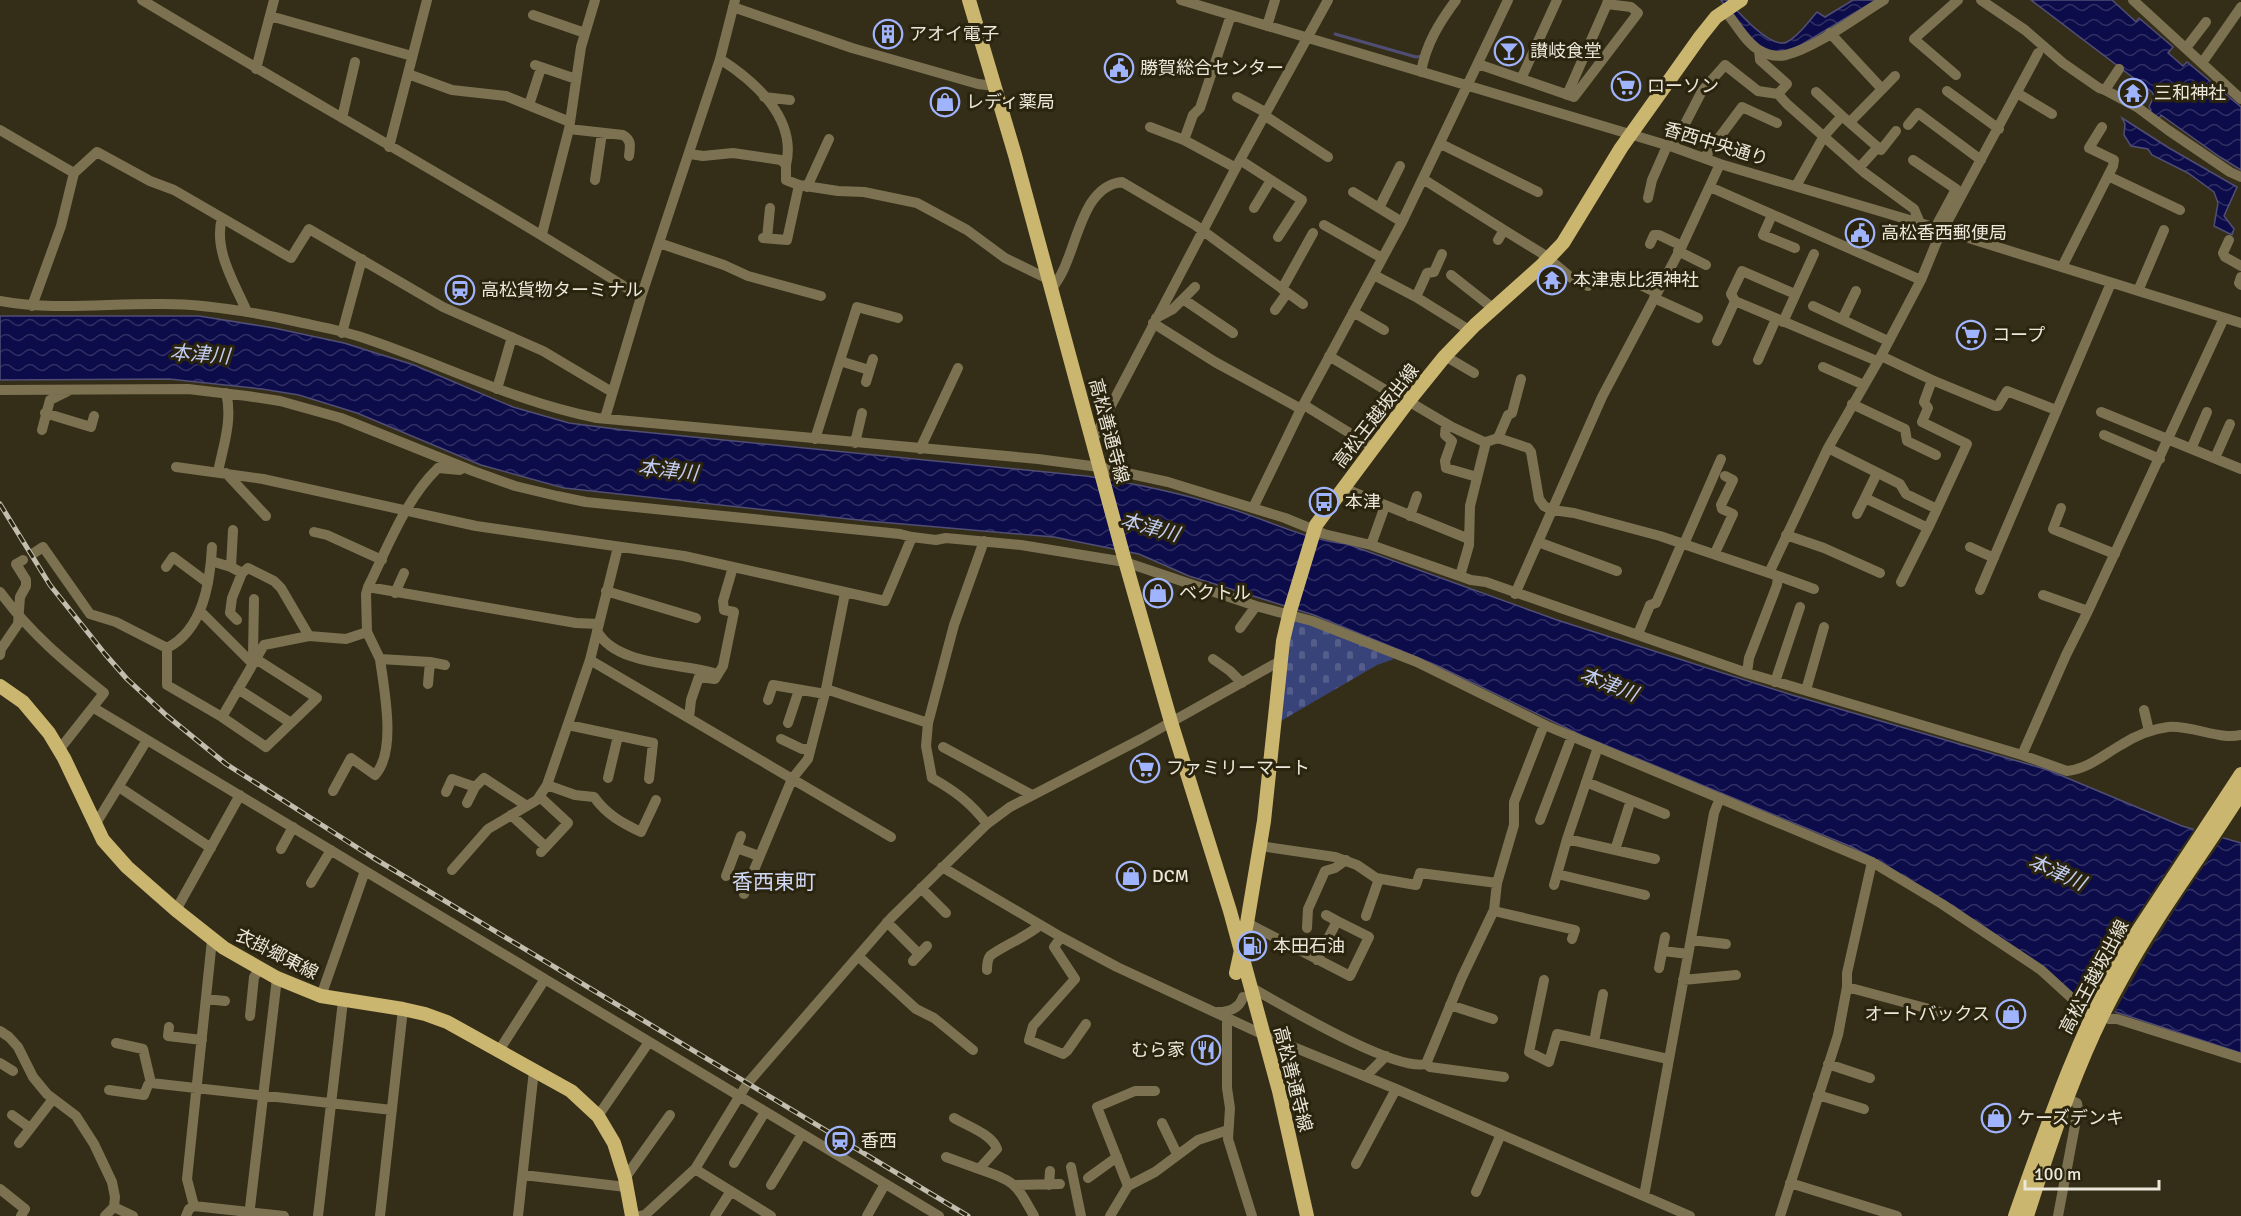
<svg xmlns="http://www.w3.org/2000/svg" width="2241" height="1216" font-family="Signika,'Noto Sans JP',sans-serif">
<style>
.cemetery{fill:url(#cemetery-stones)}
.water{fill:url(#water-waves);stroke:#504e75;stroke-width:1.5}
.pier{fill:#342e18}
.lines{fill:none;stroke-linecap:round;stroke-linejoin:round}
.stream{stroke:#504e75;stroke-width:3}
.minor{stroke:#7c7252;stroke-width:10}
.major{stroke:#cbb670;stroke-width:14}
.rail-casing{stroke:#c2bdae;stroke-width:5}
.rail{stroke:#2a240e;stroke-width:3;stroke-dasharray:9;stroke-linecap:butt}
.labels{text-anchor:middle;stroke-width:6;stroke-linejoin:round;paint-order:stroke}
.poi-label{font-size:18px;fill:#ebe7da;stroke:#2a240e;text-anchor:start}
.street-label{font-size:18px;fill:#ebe7da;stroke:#2a240e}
.water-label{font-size:20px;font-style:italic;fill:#c1ccf3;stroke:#2a240e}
.quarter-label{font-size:21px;fill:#d1d9f6;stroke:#2a240e}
</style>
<defs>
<pattern id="cemetery-stones" width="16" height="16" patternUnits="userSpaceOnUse" patternTransform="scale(1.5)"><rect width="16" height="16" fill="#384379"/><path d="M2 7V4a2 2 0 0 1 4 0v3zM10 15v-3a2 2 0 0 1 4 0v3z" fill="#555e8b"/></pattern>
<pattern id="water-waves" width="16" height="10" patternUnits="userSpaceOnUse" patternTransform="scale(1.5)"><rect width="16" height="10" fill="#0d0c4a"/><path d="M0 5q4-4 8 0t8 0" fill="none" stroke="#302f64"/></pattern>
</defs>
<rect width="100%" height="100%" fill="#342e18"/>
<path class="cemetery" d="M1294,618L1381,652L1394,659L1377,665L1279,722L1284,658Z"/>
<path class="water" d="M1721,0H1728C1737,11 1771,50 1787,42C1799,36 1808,22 1817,12L1825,17L1853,0H1876L1801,45C1789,51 1772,55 1760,47C1748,38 1730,13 1721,0Z
M2031,0H2112L2136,22L2139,18L2173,47L2168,53L2183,66L2187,62L2241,107V170L2220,157L2161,115L2158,120L2148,112L2151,110L2149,107L2154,96L2152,92Z
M2122,118L2169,148L2237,187L2224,216L2234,229L2232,235L2214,226L2218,203L2214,192L2188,173L2152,155L2148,149L2131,146L2124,135L2125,124Z
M0,316H199L274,328L344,343L414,365L513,407L569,423L623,430L1086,476C1133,483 1180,493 1225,507C1266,519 1305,540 1347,544L1557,620L1792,695L2048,770L2182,826L2241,843V1053L2085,1002L1882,863L1852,847L1583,736L1438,666L1314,615L1189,576L1139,554L1054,537L868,521L564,488L481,465L357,413L299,395L262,389L169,379L0,380Z"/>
<path class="pier" d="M2196,826L2225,835L2184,895L2147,954L2113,1015L2086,1006L2119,943Z"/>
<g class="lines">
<path class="stream" d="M1335,34L1416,57L1423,56"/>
<path class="minor" d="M142,0C308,100 477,193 641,297
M1181,0L1673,147L1720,164L1930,226L2241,323
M1981,0L2025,30L2063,63L2099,88L2105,90
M2133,0L2241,99
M733,7L852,48L978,84L995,86
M1725,11C1736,23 1745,42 1759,50C1767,55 1777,57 1786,55C1817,47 1856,17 1884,0
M533,15L585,33
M270,16L412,56
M1267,26L1275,0
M1830,33L1882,89
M2186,48L2206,22
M720,59C756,82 797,119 786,165
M2202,63L2241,7
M1478,64L1574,97L1638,13L1631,7L1607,4L1608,0
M535,65L576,79
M256,69L274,0
M2119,69L2105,90L2137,107L2168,130L2230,172L2241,177
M1421,72C1426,44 1439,23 1456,0
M408,74L452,90L506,96L570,122
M1956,75L1914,39L1958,0
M1521,79L1557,0
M1947,91L1999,129
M2017,93L2052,114
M1778,94L1787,104L1865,173L1914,209L1920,223
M1567,95L1607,4
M764,97L790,100
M1237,97L1265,112
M529,105L541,68
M1264,115L1328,157
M1842,116L1881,150L1896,131
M342,118L355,62
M1850,122L1895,76
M1908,125L1918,113L1981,160
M1150,127L1184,140L1193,115L1200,108L1231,15
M569,129L623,135C632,140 630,147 629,156
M0,130L74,173
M1184,140L1236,168
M1441,144L1538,192
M389,147L427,0
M1673,147L1702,91L1725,65L1758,91L1778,94L1787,84L1760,60L1759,50
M690,154L703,156L733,153L781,160L786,165V180L799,185L787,240L763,238
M1704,158L1742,107L1777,123
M1240,160L1302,200L1278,237
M1913,160L1956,189L1935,228
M1859,168L1878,147
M2108,176L2180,210
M1423,179L1504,230L1498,240
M595,180L602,133
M799,185L838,191L864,192L917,203L967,230L1005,258L1048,279
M1796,186L1824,136L1842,116L1816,92
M807,187L829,139
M1710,187L1921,280
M1353,192L1402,222
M1648,198L1652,180L1667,146
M1254,208L1271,180
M1379,208L1400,166
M1772,215L1763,235L1795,248
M222,218C213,250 235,284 247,312
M1324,225L1382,258
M1504,230L1543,254L1574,280L1588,286
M542,234L569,129L581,47L595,0
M767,238L770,208
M2229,240L2223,253L2225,257L2241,266
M659,243L724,265L748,276L821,296
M1650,244L1654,235H1659L1682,246
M1678,251L1706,265
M2062,267L2113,166L2114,160L2089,148L2102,127
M1374,275L1416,297L1427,273L1434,272L1442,254
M1451,275L1494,309
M1624,277L1657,293
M2241,277L2239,283L2241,285
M1052,288C1078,259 1077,187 1122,182L1195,225L1303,304
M1282,289L1313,233
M2138,291L2164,230
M1416,297L1469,330
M1654,298L1698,318
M1183,299L1233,333
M0,301C54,311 109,303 164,304C207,304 252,312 294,321C316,326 340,330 361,337C440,363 515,402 597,418L1038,459L1099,467L1168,482L1285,518L1324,534L1371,545L1471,580L1486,582L1747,673L2022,755L2066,655L2088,611L2224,318
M1735,301L1877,361
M32,306L61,226L74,173L97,152L150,181L174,190L291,258L309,229L443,307L543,351L612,392
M1813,306L1888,341
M1275,310L1287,293
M1353,312L1384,330
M1156,318L1173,309L1195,287
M1843,318L1856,291
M1783,322L1814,254
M1153,323L1215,362L1301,409
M342,333L362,259
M1717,341L1735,301L1731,294L1742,271L1795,294
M1329,356L1407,403
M1445,356L1474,373
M1881,356L1932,380L1924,402L1928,408L1922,422L1967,444L1937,509
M1758,360L1776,319
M840,361L869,370
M1823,367L1864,385
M1932,380L1995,406H1998L2007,391L2056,410
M866,382L873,359
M497,389L512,337
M0,390L188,389L247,396L280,401L341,418L473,471L515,486L557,496L586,502L900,534L912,537L936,540L946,538L1021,545L1125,562L1256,606L1312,621L1417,662L1547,726L1872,862L1942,904L2041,970L2087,1012L2109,1019H2117L2241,1058
M1408,401L1452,427L1482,441L1486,442L1498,438L1528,448L1531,452L1539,499L1544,506L1552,510L1574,513L1660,536L1778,576L1777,585L1749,658L1747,673
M1852,404L1905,429L1907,441L1936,455
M1304,405L1374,448
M2101,412L2241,469
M45,413L91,427L94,416
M605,418L641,297L720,59L735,0
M1446,424L1445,435L1452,441L1445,461L1446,468L1477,477
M42,430L50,400L70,390
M2104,435L2160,459
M1498,438L1508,415L1512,413L1521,379
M815,439L857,307L898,318
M1093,440L1240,160L1328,0
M855,443L862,413
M1828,448L1900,484L1906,494L1937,509L1928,528L1865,498L1877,473
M920,449L958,368
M2191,449L2207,412
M2215,458L2230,424
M176,467L263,479L476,526L684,556L885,601L912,537
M218,472C223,447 233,419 226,393
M226,473L266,516
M1343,488L1469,539
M1253,508L1301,409L1402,222L1508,0
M2061,508L2053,529L2115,554
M1857,514L1865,498
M1410,516L1417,496
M314,532L327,535L382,560
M1786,535L1824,548L1880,573
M1538,542L1617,571
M1684,544L1721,459
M1371,545L1385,506
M1970,547L1994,558
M34,553L43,547L90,614L116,622L167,648C203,630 210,583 212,547
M1715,553L1733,514L1722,509L1721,505L1733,480L1725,476
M211,561L231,567L242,573L248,568L274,581L281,588L309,636
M166,567L173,557L208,583
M231,567L233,530
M1769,573L1828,448L1881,356L1921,280L1937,241L2038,53
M1460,576L1469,545L1470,506L1486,442
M1778,576L1814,589
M1901,582L1928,528
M368,587L576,623L599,624
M1980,590L2111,283
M606,591L696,618
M0,592C30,633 65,662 104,693L59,750
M395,593L404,573
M1515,594L1602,397L1682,246L1720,164
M2043,595L2088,611
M200,611L253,664
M237,620L230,613L232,598L242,573
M1240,628L1256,606
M597,631C616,666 680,663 714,673
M367,632L380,659L430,662L445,665
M1638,634L1650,605L1656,603L1682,543
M167,648V685L222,717L266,747L317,698L256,659L253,655L254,599
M0,655L1,649L18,624L20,597L26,586V580L16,564L23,560
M1213,659L1230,671L1242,683
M590,660L891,837
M1775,682L1800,607
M428,684L430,662
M238,689L291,723
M826,689L928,723L926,746L932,778C955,791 971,803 987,824
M1806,690L1824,627
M768,700L773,685L825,694
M94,708L939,1216
M2144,710L2149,731
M222,717L264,645L309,636L346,639L367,632L366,594L368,587C388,547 405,500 438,468L460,470
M689,718L691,700L699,677L715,679L723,666L734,612L724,610L723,601L733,567
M788,723L799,690
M928,723L954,625L984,541
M568,725L653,743L649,779
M781,739L802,749H810
M943,747L1032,795
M2022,755L2067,771C2088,769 2103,755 2121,745C2135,736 2152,729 2168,727C2192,725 2219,740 2241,735
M608,778L618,736
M1586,782L1665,814
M547,785L575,795L594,797C607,815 622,823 641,832L656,800
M119,787L211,848
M333,791L351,758L375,775C397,751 384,690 380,659
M446,792L452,779L475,787
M540,797L568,823L541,852
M467,803L475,787L484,778L527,806
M511,815L546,847
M1540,820L1572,736
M95,825L147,740
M1567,839L1655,859
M1260,846L1335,857L1357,865L1376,878L1416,885L1420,873L1497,883
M737,848L759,856
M281,849L293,827
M1615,850L1631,800
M942,867L1061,937L1117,967L1264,1035L1396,1089L1690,1216
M452,870L488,829L537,800L547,785L590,660L618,547
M1557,874L1645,895
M726,876L741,836
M311,883L331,850
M1554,885L1567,839L1598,747
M921,888L946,913
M744,894L792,779L808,759L826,689L845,593
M176,910L240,795
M1494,911L1575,930L1572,939
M1326,915L1337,921
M1366,916L1379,879
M887,922L919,954
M1247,923L1350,976L1369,937L1337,921L1317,960
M1307,928L1308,909L1325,871L1335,868L1346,860
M1061,937L1054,947L1075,979L1033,1026L1029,1040L1063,1054L1067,1051L1086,1024
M212,940L187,1179L194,1206L284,1216
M1691,940L1726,944
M1663,951L1688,954
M858,956L916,1009L934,1018L973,1050
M913,961L927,946
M1659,968L1665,937
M987,970C987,965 987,960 990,956C1000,947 1027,937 1040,925
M1544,980L1529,1052L1549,1062L1557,1034L1668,1059
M1683,980L1736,975
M1250,987C1281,1004 1394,1072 1426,1064L1462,977L1494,910L1497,883L1514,825V802L1544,725
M1847,987L1944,1013
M321,996L365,871
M206,999L225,1001
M1450,1005L1493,1019
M1218,1012C1229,1012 1239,1009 1243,997
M250,1016L254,977L260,969
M1227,1018V1088L1230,1108L1228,1139L1252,1216
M169,1027L168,1036L202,1040
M0,1031L9,1037L18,1047L33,1077L47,1094L76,1116L94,1144L112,1182L115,1197L114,1207L133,1216
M1594,1042L1603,994
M116,1043L143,1049L151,1083
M498,1052L545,979
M0,1063L13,1071
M1426,1064L1430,1067L1504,1077
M1828,1064L1870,1078
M1366,1076L1386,1056
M109,1090L144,1095L148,1085L151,1083L392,1110
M1818,1095L1864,1109
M12,1115L30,1128
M598,1116L649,1042
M954,1118C967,1126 992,1134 997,1149L979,1169C1016,1182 1015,1182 1034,1216
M1162,1123L1177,1154
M19,1143L53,1099
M946,1157L979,1169
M734,1163L765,1112
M1356,1164L1396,1089
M1071,1167L1081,1216
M695,1169L771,1216
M523,1175L626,1187
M625,1178L670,1115
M1088,1178L1117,1157
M1790,1183L1897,1216
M771,1185L802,1134
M1016,1185L1060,1184
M1049,1185L1050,1171
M1128,1186L1155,1172L1198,1140L1228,1130
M0,1189L25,1209L21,1216
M1476,1192L1501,1134
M1644,1196L1714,813L1720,798
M105,1216L114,1207
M186,1216L189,1209L194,1206
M249,1216L277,978
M318,1216L343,1001
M380,1216L403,1009
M518,1216L534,1070
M640,1216L645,1215L695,1169L747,1084L892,917L987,824L1010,807L1141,739L1280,661
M715,1216L731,1191
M867,1216L885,1184
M1110,1216L1128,1186L1097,1107L1135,1091H1155
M1780,1216L1838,1035L1847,987V973L1872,862
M2058,1216L2078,1109L2077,1103L2061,1096"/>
<path class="major" d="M969,0L1015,155L1123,554L1171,722L1230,911L1279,1091L1307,1216
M0,686L23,702L49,733L64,758L103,840L127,867L176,910L224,948L277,978L321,996L403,1009L425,1014L447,1022L571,1091L598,1116L614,1143L625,1178L632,1216
M1236,973L1247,923L1264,821L1283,641L1290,611L1316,525L1407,403L1445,356L1475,325L1541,266L1563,243L1621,148L1700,37L1716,17L1741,0
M2015,1216C2048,1123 2079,1032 2128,946L2241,774
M2027,1216C2053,1135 2080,1052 2122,978C2157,914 2202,855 2241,793"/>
<g class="rail-casing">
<path id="rail" d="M0,504L50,585L105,654L127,679L166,715L226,764L372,857L968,1216"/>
</g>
<use href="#rail" class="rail"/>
</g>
<defs>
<g id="building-ring" transform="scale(1.5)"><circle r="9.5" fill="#2a240e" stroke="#a0b3fd" stroke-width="1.5"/><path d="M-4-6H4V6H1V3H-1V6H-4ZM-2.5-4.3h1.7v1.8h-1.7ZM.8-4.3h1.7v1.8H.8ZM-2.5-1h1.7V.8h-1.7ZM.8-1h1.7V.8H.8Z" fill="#a0b3fd"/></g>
<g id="bar-ring" transform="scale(1.5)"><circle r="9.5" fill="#2a240e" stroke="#a0b3fd" stroke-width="1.5"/><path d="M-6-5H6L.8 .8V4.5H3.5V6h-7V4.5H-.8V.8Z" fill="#a0b3fd"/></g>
<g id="civic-ring" transform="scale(1.5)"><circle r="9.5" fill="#2a240e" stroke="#a0b3fd" stroke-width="1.5"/><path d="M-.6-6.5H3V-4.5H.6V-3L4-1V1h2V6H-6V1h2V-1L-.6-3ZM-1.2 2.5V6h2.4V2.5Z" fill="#a0b3fd"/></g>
<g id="supermarket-ring" transform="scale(1.5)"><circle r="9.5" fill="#2a240e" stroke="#a0b3fd" stroke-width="1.5"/><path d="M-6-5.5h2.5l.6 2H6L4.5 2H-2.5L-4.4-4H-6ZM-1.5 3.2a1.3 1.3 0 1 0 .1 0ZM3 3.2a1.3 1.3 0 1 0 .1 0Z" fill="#a0b3fd"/></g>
<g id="temple-ring" transform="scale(1.5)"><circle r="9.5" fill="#2a240e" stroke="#a0b3fd" stroke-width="1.5"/><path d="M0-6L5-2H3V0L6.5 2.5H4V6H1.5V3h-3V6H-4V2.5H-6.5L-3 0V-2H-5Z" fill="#a0b3fd"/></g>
<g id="shop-ring" transform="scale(1.5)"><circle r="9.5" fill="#2a240e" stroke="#a0b3fd" stroke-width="1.5"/><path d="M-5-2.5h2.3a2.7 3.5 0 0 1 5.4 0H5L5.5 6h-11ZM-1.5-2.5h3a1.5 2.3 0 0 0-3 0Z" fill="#a0b3fd"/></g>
<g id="station-ring" transform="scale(1.5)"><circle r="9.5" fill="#2a240e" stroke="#a0b3fd" stroke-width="1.5"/><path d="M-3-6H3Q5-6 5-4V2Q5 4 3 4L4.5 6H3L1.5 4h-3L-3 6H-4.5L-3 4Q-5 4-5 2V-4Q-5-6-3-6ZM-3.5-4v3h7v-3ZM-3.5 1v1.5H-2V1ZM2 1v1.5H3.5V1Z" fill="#a0b3fd"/></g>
<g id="bus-ring" transform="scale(1.5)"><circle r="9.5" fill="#2a240e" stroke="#a0b3fd" stroke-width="1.5"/><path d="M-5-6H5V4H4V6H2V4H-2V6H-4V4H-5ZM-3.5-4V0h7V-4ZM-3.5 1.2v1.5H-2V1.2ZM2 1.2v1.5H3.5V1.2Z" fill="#a0b3fd"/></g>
<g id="fuel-ring" transform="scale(1.5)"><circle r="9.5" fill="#2a240e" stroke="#a0b3fd" stroke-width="1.5"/><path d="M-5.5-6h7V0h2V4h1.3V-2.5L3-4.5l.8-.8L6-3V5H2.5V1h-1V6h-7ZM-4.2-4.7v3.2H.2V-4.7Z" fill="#a0b3fd"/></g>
<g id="restaurant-ring" transform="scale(1.5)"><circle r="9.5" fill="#2a240e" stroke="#a0b3fd" stroke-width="1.5"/><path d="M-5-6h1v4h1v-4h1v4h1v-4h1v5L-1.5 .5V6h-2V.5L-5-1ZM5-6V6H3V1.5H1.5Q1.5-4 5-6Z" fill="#a0b3fd"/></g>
</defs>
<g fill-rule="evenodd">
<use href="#building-ring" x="888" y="34"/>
<use href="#bar-ring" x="1509" y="51"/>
<use href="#civic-ring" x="1119" y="68"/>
<use href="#supermarket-ring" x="1626" y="86"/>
<use href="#temple-ring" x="2133" y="93"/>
<use href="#shop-ring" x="945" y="102"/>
<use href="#civic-ring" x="1860" y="233"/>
<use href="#temple-ring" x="1552" y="280"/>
<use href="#station-ring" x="460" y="290"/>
<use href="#supermarket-ring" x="1971" y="335"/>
<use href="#bus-ring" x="1324" y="502"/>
<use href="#shop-ring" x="1158" y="593"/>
<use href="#supermarket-ring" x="1145" y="768"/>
<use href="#shop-ring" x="1131" y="876"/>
<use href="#fuel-ring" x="1252" y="946"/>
<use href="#shop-ring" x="2011" y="1014"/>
<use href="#restaurant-ring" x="1206" y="1050"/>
<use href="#shop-ring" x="1996" y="1118"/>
<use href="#station-ring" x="840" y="1141"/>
</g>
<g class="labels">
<g class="poi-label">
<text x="909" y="40">アオイ電子</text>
<text x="1530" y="57">讃岐食堂</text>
<text x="1140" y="74">勝賀総合センター</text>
<text x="1647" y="92">ローソン</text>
<text x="2154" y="99">三和神社</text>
<text x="966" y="108">レディ薬局</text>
<text x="1881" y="239">高松香西郵便局</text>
<text x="1573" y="286">本津恵比須神社</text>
<text x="481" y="296">高松貨物ターミナル</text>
<text x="1992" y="341">コープ</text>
<text x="1345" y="508">本津</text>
<text x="1179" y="599">ベクトル</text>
<text x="1166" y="774">ファミリーマート</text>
<text x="1152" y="882">DCM</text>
<text x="1273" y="952">本田石油</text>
<text x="1990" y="1020" text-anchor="end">オートバックス</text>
<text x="1185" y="1056" text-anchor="end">むら家</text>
<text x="2017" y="1124">ケーズデンキ</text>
<text x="861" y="1147">香西</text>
</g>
<g class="street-label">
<text transform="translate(1716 144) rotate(17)" y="6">香西中央通り</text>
<text transform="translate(1376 416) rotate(-52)" y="6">高松王越坂出線</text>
<text transform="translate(1109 431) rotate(75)" y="6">高松善通寺線</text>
<text transform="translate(277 954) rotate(27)" y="6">衣掛郷東線</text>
<text transform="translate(2094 977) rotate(-62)" y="6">高松王越坂出線</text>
<text transform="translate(1293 1079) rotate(76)" y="6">高松善通寺線</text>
</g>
<g class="water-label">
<text transform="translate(200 354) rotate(4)" y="7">本津川</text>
<text transform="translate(668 470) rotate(6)" y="7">本津川</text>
<text transform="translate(1150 527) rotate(15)" y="7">本津川</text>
<text transform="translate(1609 684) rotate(21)" y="7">本津川</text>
<text transform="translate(2057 872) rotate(24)" y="7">本津川</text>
</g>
<g class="quarter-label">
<text x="774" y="889">香西東町</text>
</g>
</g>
<path d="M2025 1180v9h134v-9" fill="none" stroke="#ebe7da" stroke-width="3"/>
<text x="2034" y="1180" font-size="18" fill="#ebe7da" stroke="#2a240e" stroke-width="4.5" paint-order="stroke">100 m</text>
</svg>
